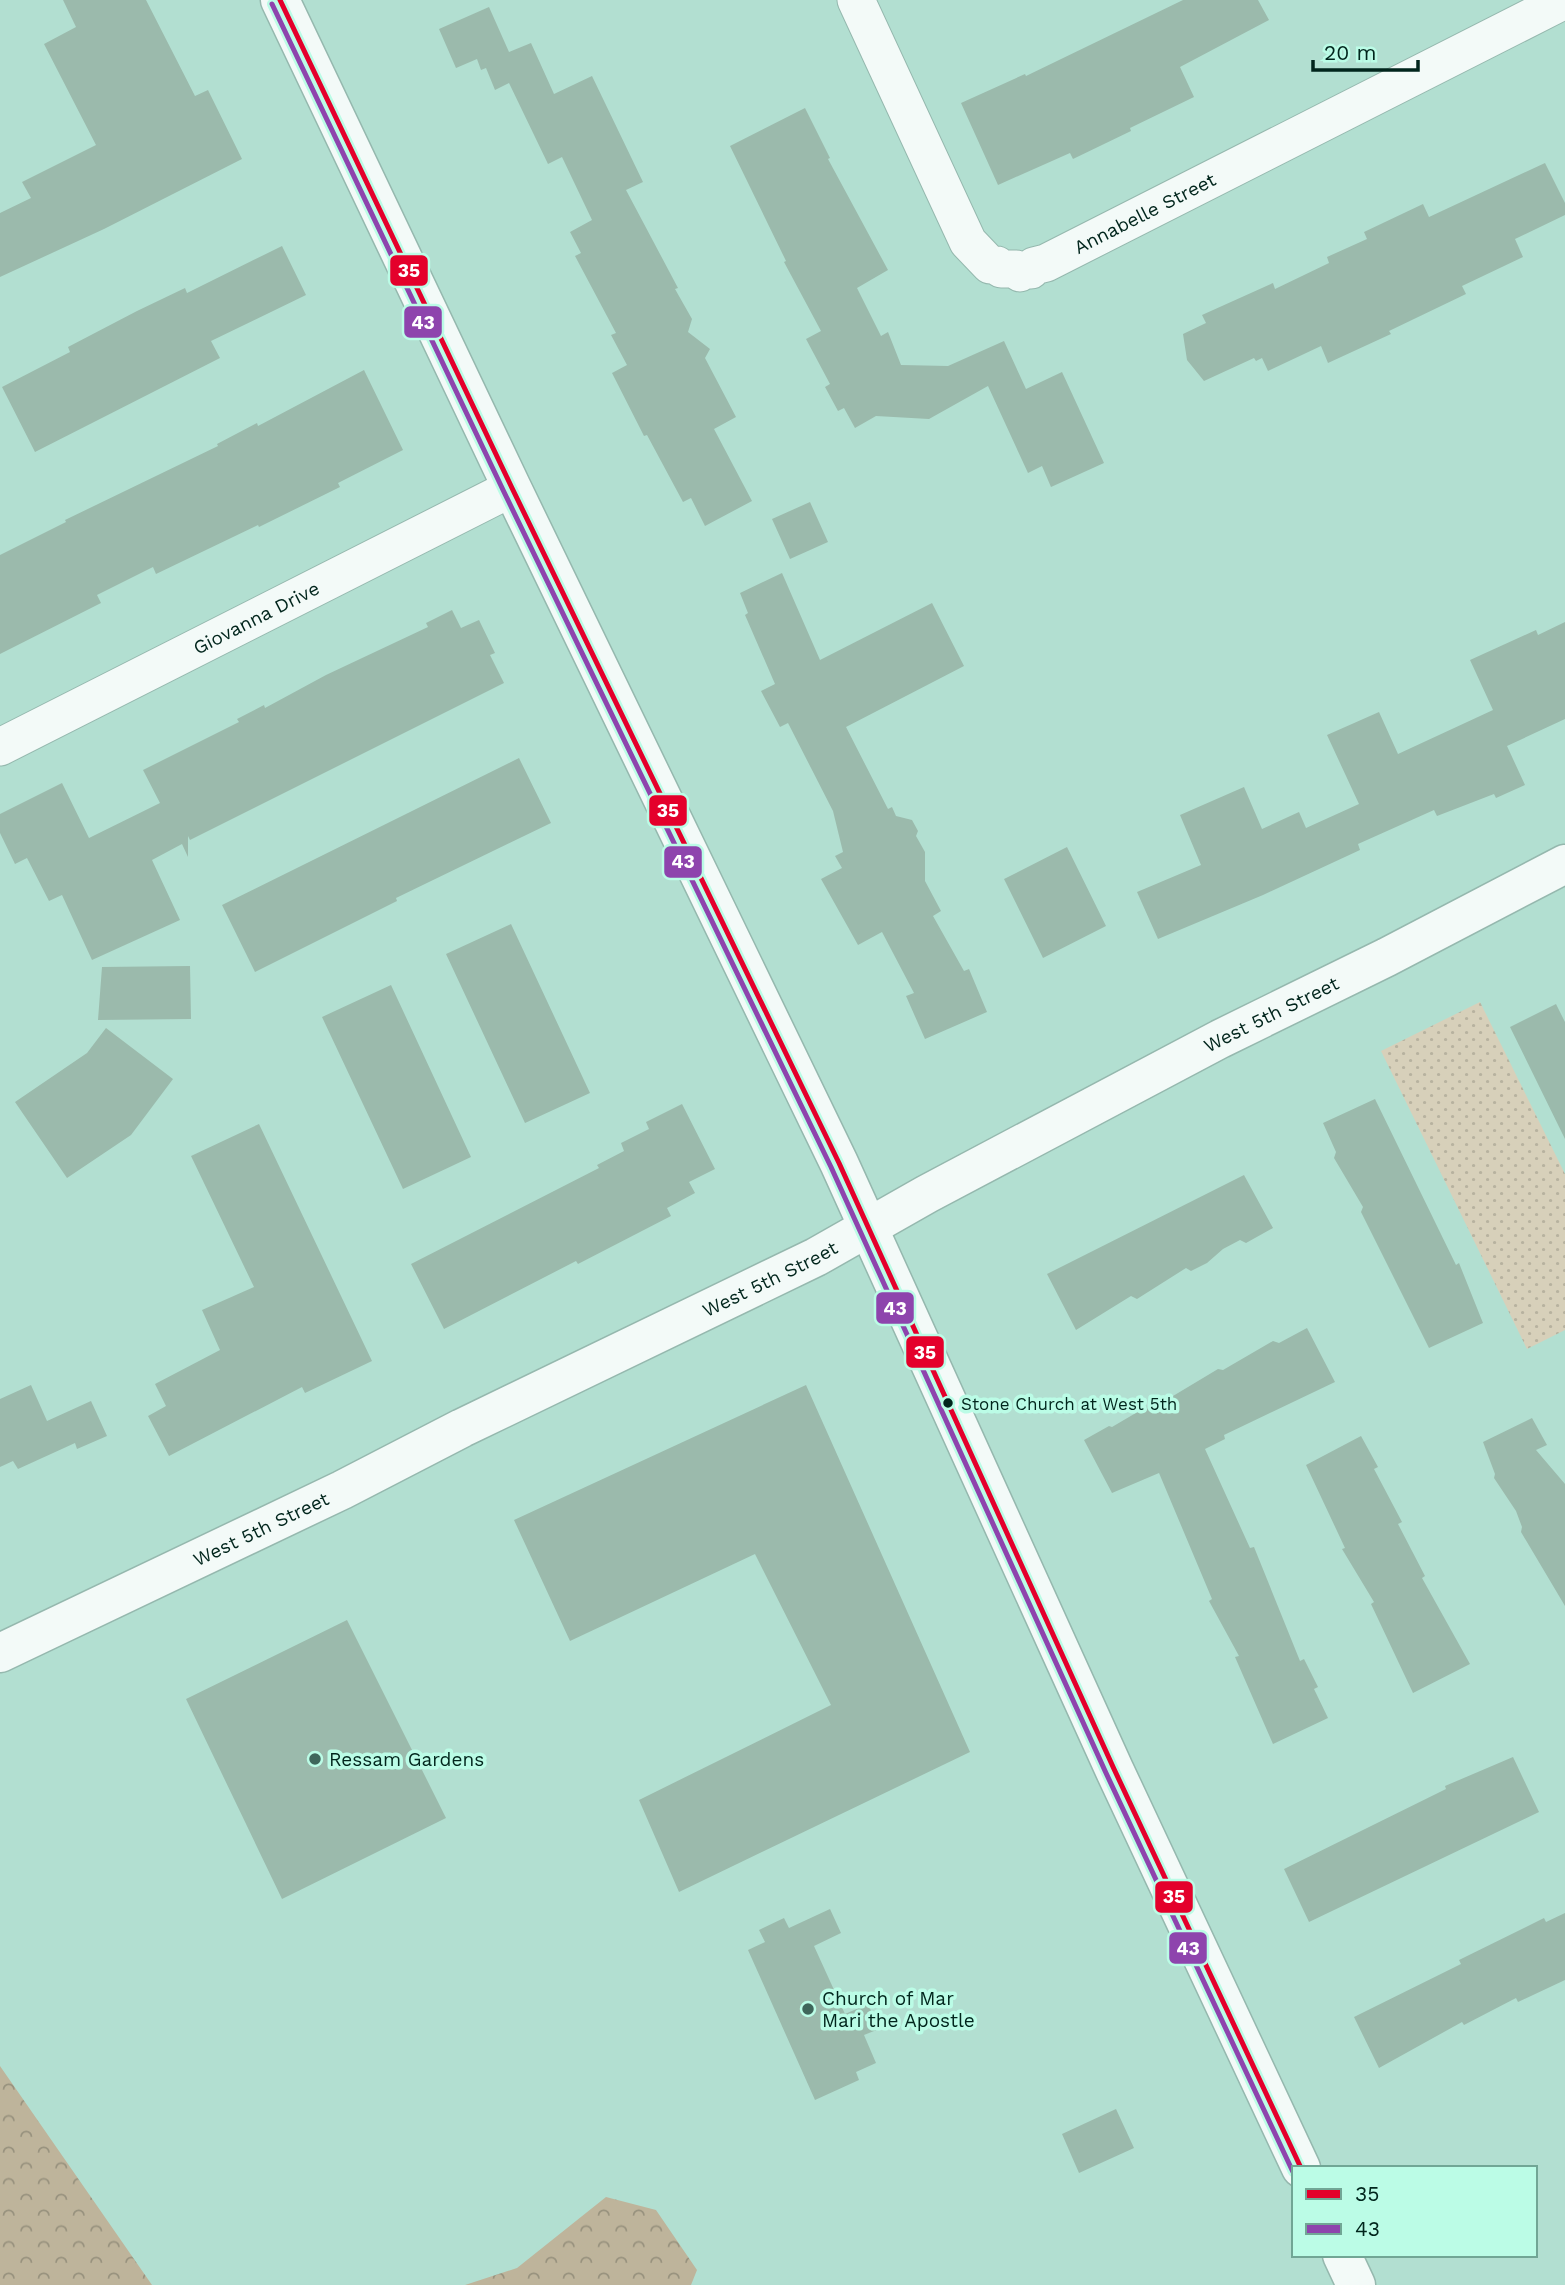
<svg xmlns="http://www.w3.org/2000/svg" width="1565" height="2285" font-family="'Work Sans',sans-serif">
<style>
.forest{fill:url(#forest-crowns)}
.park{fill:url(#park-dots)}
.building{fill:#9bbaac}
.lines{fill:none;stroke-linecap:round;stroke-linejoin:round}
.minor-casing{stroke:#95b8ae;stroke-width:39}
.tertiary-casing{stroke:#95b8ae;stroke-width:41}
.secondary-casing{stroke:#95b8ae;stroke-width:41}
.minor{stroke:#f3faf8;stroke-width:37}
.tertiary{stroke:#f3faf8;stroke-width:38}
.secondary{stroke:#f3faf8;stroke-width:38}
.bus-1-casing{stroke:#bbfce6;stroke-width:10}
.bus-2-casing{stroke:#bbfce6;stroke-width:10}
.bus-1{stroke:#e4002b;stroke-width:5}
.bus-2{stroke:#8e44ad;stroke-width:5}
.bus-dot{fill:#01251c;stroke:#bbfce6;stroke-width:2.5}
.poi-dot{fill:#3f665b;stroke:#bbfce6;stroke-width:2.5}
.labels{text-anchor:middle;stroke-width:7;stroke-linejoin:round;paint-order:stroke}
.bus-label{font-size:17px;fill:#01251c;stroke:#bbfce6;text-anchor:start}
.street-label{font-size:19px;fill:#01251c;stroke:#bbfce6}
.poi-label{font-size:19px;fill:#01251c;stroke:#bbfce6;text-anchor:start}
.line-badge{stroke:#bbfce6;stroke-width:2.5}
.badge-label{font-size:19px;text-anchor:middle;font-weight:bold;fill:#fff}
</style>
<defs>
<pattern id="forest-crowns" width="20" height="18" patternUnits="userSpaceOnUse" patternTransform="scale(1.75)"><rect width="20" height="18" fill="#beb49b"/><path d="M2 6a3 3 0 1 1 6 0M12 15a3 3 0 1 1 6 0" fill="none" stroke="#98927e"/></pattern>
<pattern id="park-dots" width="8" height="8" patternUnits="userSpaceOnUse" patternTransform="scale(1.75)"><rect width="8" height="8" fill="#d7d0ba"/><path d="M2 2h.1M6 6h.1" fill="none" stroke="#b7b29f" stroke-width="1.8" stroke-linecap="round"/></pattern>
</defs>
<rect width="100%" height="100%" fill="#b2dfd1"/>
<path class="forest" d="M0,2066L152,2285H0Z
M606,2197L656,2210L697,2270L691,2285H465L517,2268Z"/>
<path class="park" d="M1480,1002L1565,1174V1330L1527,1349L1381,1051Z"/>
<path class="building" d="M63,0H146L195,96L208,90L242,159L104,229L0,277V213L31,198L22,182L96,145L44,44L76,27Z
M1183,0H1258L1269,20L1180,67L1194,97L1130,128L1131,131L1073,159L1070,153L998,185L961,103L1025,74L1026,76Z
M489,7L509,52L531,43L554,94L592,76L643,182L626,190L678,288L675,289L692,319L688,332L710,349L705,358L736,417L714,429L752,501L705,526L691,498L683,502L647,435L644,436L612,373L627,365L611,335L616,333L575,256L581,253L570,232L592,220L562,157L548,164L509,83L495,90L486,68L481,70L477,59L456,68L439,29Z
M805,108L830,158L828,159L888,270L857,288L881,336L888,332L901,365L948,366L1004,341L1026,389L1062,372L1104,463L1051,487L1042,466L1028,473L988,386L929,419L876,416L855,428L844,408L838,411L825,387L830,384L806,339L821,331L784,262L786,261L730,146Z
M1545,163L1565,203V215L1515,239L1523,257L1462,286L1466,294L1389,331L1391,334L1328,363L1321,346L1268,371L1262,358L1256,361L1254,358L1204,381L1187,360L1183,334L1206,323L1202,315L1273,283L1275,289L1329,263L1327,257L1367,239L1364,232L1423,204L1429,217Z
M282,246L306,295L211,341L220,358L35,452L2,387L70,352L68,347L137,311L185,288L187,293Z
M364,370L403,450L338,483L340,487L259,527L258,525L156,574L153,567L97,595L101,603L0,654V555L66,522L65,520L218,446L217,444L257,423L258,426Z
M810,502L828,542L790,559L772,519Z
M782,573L820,660L932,603L964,666L846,727L888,809L892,807L896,816L912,820L918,831L916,836L925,852V881L941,911L933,916L964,971L969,969L987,1012L925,1039L906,996L914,993L882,932L858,945L821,879L842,868L835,856L843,852L833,811L788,723L780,727L761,691L775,684L745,615L748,613L740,593Z
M452,610L461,628L479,620L495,653L490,655L504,683L190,840L188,836V857L182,844L152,860L180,920L92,960L62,895L49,901L27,858L15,864L0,833V814L62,783L89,838L160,803L143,770L239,722L237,719L264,705L265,708L326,675L428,627L426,623Z
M1565,622V719L1507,746L1525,785L1496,798L1494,794L1437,816L1434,810L1358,844L1360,850L1263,895L1158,939L1137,892L1201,865L1180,815L1244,787L1262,829L1299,812L1306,828L1359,804L1327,735L1379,712L1398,754L1493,710L1470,660L1536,630L1538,635Z
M519,758L551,823L396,898L397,901L255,972L222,905Z
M1067,847L1106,926L1043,958L1004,879Z
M511,924L590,1093L525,1123L446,954Z
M190,966L191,1019L98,1020L102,967Z
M391,985L471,1157L403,1189L322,1017Z
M1556,1004L1565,1022V1139L1510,1027Z
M106,1028L173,1079L131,1135L67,1178L15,1102L87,1053Z
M1375,1099L1456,1265L1459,1263L1483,1323L1429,1348L1361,1212L1363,1207L1334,1158L1336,1152L1323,1123Z
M682,1104L715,1169L689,1182L695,1193L667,1208L671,1216L578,1264L576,1261L444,1329L411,1264L599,1168L597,1165L624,1151L621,1143L649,1129L646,1122Z
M259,1124L372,1361L305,1393L302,1387L169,1456L148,1416L166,1406L155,1384L220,1350L202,1310L254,1287L191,1156Z
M1244,1175L1273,1228L1246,1243L1240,1240L1223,1249L1207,1263L1191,1271L1186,1268L1137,1299L1131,1296L1076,1330L1047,1274Z
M1307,1328L1335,1382L1224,1435L1225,1439L1205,1449L1250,1548L1254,1547L1300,1661L1304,1659L1318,1687L1314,1689L1328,1718L1273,1744L1235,1657L1239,1656L1209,1601L1212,1599L1159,1473L1112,1493L1084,1440L1109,1426L1112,1427L1163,1397L1168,1399L1218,1369L1223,1370L1273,1341L1279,1343Z
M31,1385L47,1421L91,1401L107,1436L77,1449L75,1443L18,1469L13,1461L0,1467V1399Z
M806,1385L970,1752L679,1892L639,1800L831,1705L755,1554L570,1641L514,1520Z
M1532,1418L1547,1445L1536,1450L1565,1484V1606L1521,1532L1522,1527L1516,1511L1494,1478L1495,1474L1483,1442Z
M1361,1436L1378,1467L1374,1469L1402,1522L1398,1524L1425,1576L1422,1578L1470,1664L1413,1693L1371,1604L1374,1602L1342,1549L1345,1548L1306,1465Z
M347,1620L446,1818L282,1899L186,1699Z
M1513,1757L1539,1812L1309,1922L1284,1869L1446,1789L1445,1786Z
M830,1909L841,1933L814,1946L845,2014L868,2004L879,2029L864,2035L876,2063L856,2072L859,2080L815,2100L748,1950L765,1942L759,1930L784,1918L789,1928Z
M1565,1913V1980L1518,2002L1516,1998L1464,2025L1462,2022L1379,2068L1354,2017L1461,1964L1459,1960L1544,1918L1546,1922Z
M1116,2109L1134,2148L1079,2173L1062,2134Z"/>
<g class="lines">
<g class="minor-casing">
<g id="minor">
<path id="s1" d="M856,0L968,242L990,265H997L1001,269H1016L1020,273L1023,270H1031L1034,266L1046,263L1565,0"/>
<path id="s2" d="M0,747L512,488"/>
</g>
</g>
<g class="tertiary-casing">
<g id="tertiary">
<path id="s3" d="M0,1653L342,1490L462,1428L816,1257L927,1194L1220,1039L1387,957L1565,864"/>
</g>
</g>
<g class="secondary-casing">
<path id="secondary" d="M280,0L512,488L839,1163L1114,1769L1301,2168
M1342,2255L1356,2285"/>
</g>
<use href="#minor" class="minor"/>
<use href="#tertiary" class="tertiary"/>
<use href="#secondary" class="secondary"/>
<g class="bus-1-casing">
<path id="bus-1" d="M280,0L512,488L839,1163L1114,1769L1301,2168"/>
</g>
<g class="bus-2-casing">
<path id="bus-2" d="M272,4L504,492L831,1167L1106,1773L1293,2172"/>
</g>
<use href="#bus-1" class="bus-1"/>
<use href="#bus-2" class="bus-2"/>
</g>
<circle class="bus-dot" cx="948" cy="1403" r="6"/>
<g class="poi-dot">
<circle cx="315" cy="1759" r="7"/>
<circle cx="808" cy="2009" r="7"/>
</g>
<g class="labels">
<g class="bus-label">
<text x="961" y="1410">Stone Church at West 5th</text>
</g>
<g class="street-label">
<text dy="7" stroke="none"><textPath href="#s1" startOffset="472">Annabelle Street</textPath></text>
<text dy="7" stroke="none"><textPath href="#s2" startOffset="287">Giovanna Drive</textPath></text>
<text dy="7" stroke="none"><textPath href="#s3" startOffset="1423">West 5th Street</textPath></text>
<text dy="7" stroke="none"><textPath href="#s3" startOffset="856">West 5th Street</textPath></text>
<text dy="7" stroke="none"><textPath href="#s3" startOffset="289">West 5th Street</textPath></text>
</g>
<g class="poi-label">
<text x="329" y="1766">Ressam Gardens</text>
<text x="822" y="2005">Church of Mar<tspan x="822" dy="22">Mari the Apostle</tspan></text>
</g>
</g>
<g class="line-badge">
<rect x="389" y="254" width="40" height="33" rx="7" fill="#e4002b"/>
<rect x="403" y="305" width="40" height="34" rx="7" fill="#8e44ad"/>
<rect x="648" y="794" width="40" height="33" rx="7" fill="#e4002b"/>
<rect x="663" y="845" width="40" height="34" rx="7" fill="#8e44ad"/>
<rect x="875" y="1291" width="40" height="34" rx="7" fill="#8e44ad"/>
<rect x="905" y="1335" width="40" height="34" rx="7" fill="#e4002b"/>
<rect x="1154" y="1880" width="40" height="34" rx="7" fill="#e4002b"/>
<rect x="1168" y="1931" width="40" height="34" rx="7" fill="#8e44ad"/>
</g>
<g class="badge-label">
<text x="409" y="277">35</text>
<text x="423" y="329">43</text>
<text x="668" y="817">35</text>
<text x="683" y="868">43</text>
<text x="895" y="1315">43</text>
<text x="925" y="1359">35</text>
<text x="1174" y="1903">35</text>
<text x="1188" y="1955">43</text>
</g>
<rect x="1292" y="2166" width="245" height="91" fill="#bbfce6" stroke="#71a695" stroke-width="2"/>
<rect x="1306" y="2189" width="35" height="10" fill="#e4002b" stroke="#71a695" stroke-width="2"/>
<text x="1355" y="2201" font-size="21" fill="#01251c">35</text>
<rect x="1306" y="2224" width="35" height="10" fill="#8e44ad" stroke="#71a695" stroke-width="2"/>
<text x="1355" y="2236" font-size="21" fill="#01251c">43</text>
<path d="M1313 60v10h105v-10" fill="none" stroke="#01251c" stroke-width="3.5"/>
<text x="1324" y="60" font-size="21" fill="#01251c" stroke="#bbfce6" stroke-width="5" paint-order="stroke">20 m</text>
</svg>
